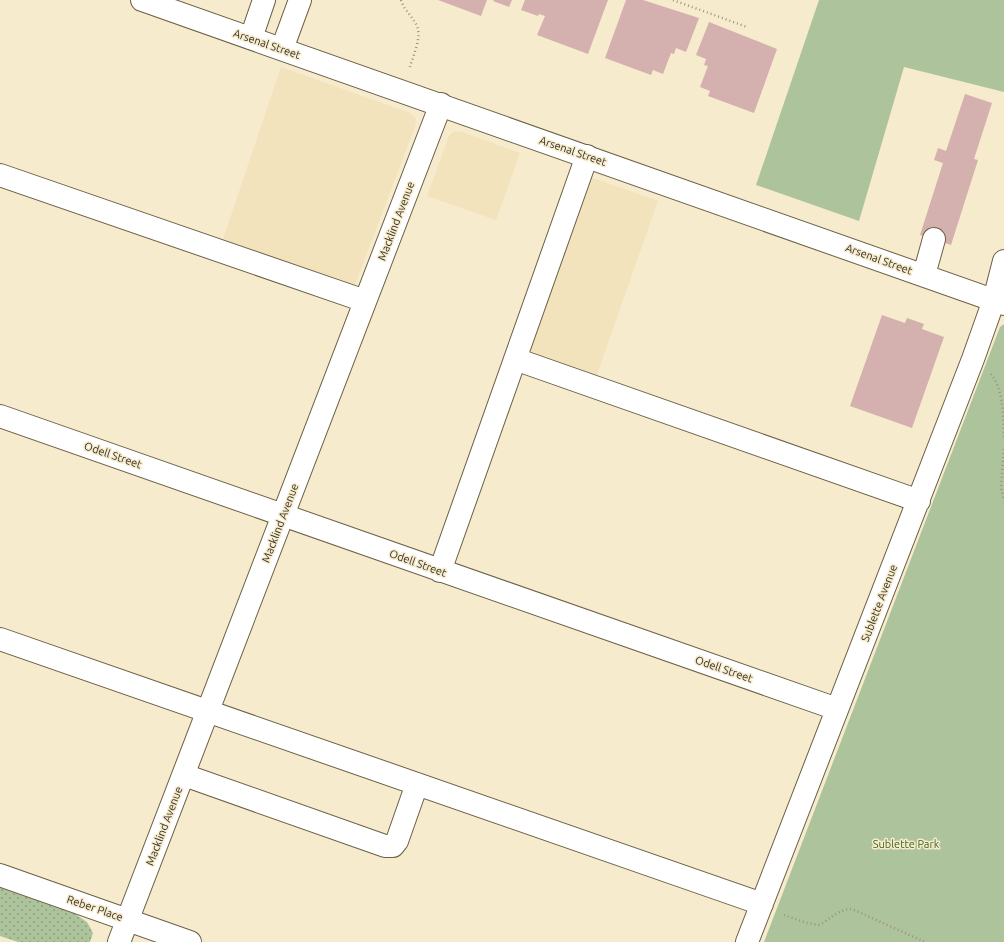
<svg xmlns="http://www.w3.org/2000/svg" width="1004" height="942" font-family="Ubuntu,sans-serif">
<style>
.built{fill:#f2e3bd}
.grass{fill:url(#grass-dots)}
.park{fill:#acc39b}
.building{fill:#d4b0ae}
.lines{fill:none;stroke-linecap:round;stroke-linejoin:round}
.minor-casing{stroke:#6b6045;stroke-width:24}
.major-casing{stroke:#6b6045;stroke-width:24}
.path{stroke:#9c937e;stroke-width:2.5;stroke-dasharray:1 3;stroke-linecap:butt}
.minor{stroke:#fff;stroke-width:22}
.major{stroke:#fff;stroke-width:22}
.labels{text-anchor:middle;stroke-width:3;stroke-linejoin:round;paint-order:stroke}
.street-label{font-size:11px;fill:#373226;stroke:#f7ebcd}
.park-label{font-size:11px;fill:#40641d;stroke:#f7ebcd}
</style>
<defs>
<pattern id="grass-dots" width="8" height="8" patternUnits="userSpaceOnUse"><rect width="8" height="8" fill="#acc39b"/><path d="M2 2h.1M6 6h.1" fill="none" stroke="#8d9f7e" stroke-width="1.8" stroke-linecap="round"/></pattern>
</defs>
<rect width="100%" height="100%" fill="#f7ebcd"/>
<path class="built" d="M281,67L410,113L416,119L415,127L353,290L221,245Z
M460,131L520,153L496,220L427,196L449,136L453,132Z
M585,175L658,201L595,380L522,355Z"/>
<path class="grass" d="M0,887L75,914L87,922L93,933L90,942H18L0,936Z"/>
<path class="park" d="M819,0H1004V92L904,67L859,221L756,185Z
M1004,324V942H764L1000,327Z"/>
<path class="building" d="M438,0H487L481,16Z
M494,0H512L509,7L493,1Z
M525,0H608L588,54L537,35L545,16L539,14L538,16L521,10Z
M626,0H643L699,18L686,52L676,48L674,54L671,53L663,74L653,70L651,75L605,58Z
M709,22L777,49L754,113L708,96L710,91L700,87L708,66L704,65L706,59L696,55Z
M965,94L992,103L974,159L978,160L951,245L920,235L943,163L934,160L938,148L946,151Z
M882,315L905,323L907,318L924,324L922,329L944,337L912,428L850,406Z"/>
<g class="lines">
<g class="minor-casing">
<path id="minor" d="M251,38L264,0
M282,49L300,0
M0,175L365,301
M924,275L934,239
M515,359L919,501
M0,416L837,709
M440,571L587,156
M0,639L762,904
M184,775L385,846H393L397,841L417,784
M0,875L190,942
M119,942L441,104
M747,942L973,359L994,300L1004,261"/>
</g>
<g class="major-casing">
<path id="major" d="M142,0L1004,304"/>
</g>
<path class="path" d="M401,0C404,10 411,15 416,24C423,36 413,55 410,67
M673,0L747,27
M991,374C1004,390 1003,417 1004,437
M1004,449L1001,488L1004,500
M784,915L807,923L820,925C831,918 839,909 852,909L925,942"/>
<use href="#minor" class="minor"/>
<use href="#major" class="major"/>
</g>
<g class="labels">
<g class="street-label">
<text transform="translate(267 44) rotate(19)" y="4">Arsenal Street</text>
<text transform="translate(573 151) rotate(19)" y="4">Arsenal Street</text>
<text transform="translate(396 221) rotate(-69)" y="4">Macklind Avenue</text>
<text transform="translate(879 259) rotate(20)" y="4">Arsenal Street</text>
<text transform="translate(113 455) rotate(19)" y="4">Odell Street</text>
<text transform="translate(280 523) rotate(-69)" y="4">Macklind Avenue</text>
<text transform="translate(418 563) rotate(20)" y="4">Odell Street</text>
<text transform="translate(879 603) rotate(-69)" y="4">Sublette Avenue</text>
<text transform="translate(724 669) rotate(19)" y="4">Odell Street</text>
<text transform="translate(164 826) rotate(-69)" y="4">Macklind Avenue</text>
<text transform="translate(95 908) rotate(19)" y="4">Reber Place</text>
</g>
<g class="park-label">
<text x="906" y="848">Sublette Park</text>
</g>
</g>
</svg>
